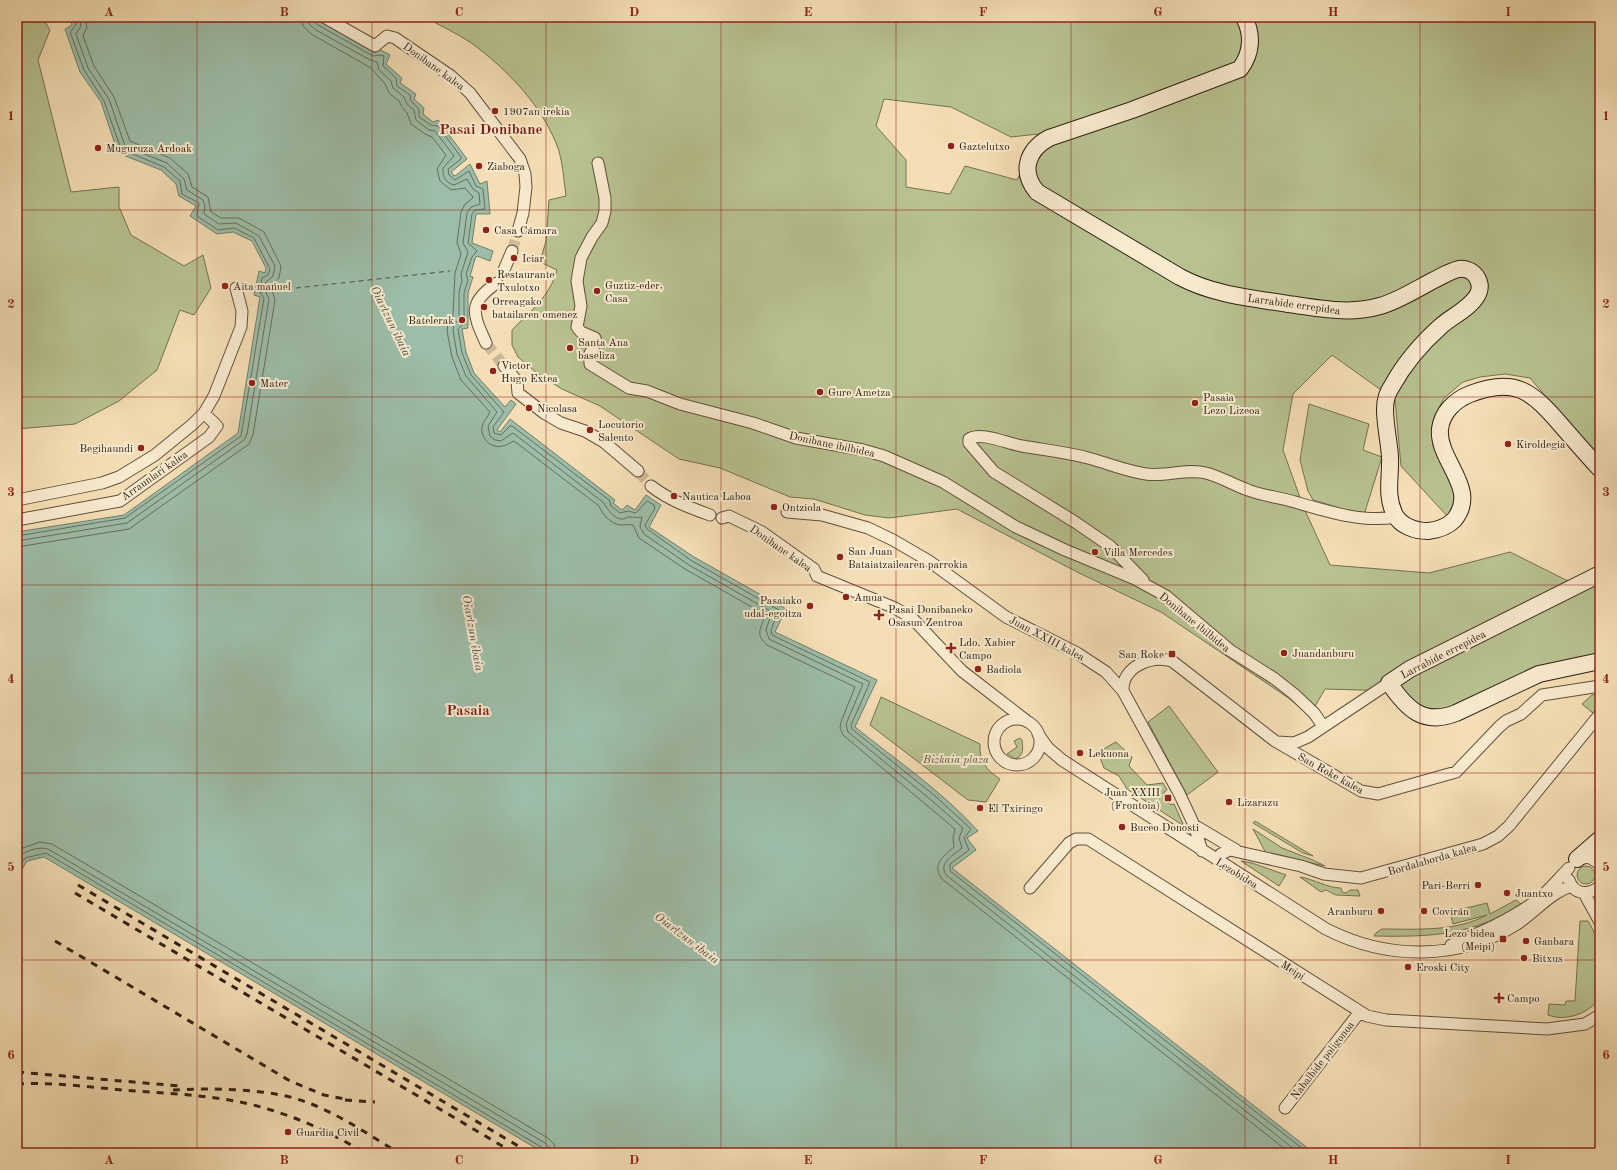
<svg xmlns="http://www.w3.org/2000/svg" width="1617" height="1170" font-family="'Old Standard TT',serif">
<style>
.green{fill:#b8c290;stroke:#737152;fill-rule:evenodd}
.water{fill:#9dbda8;stroke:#717e6c}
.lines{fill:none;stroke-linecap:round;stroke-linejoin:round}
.shore{stroke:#666e5e;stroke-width:1}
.ferry{stroke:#4f4f40;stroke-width:1;stroke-dasharray:5 4;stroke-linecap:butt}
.street-tunnel{stroke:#cdb895;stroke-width:11;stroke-dasharray:11 5.5;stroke-linecap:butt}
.street-casing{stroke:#60503c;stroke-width:13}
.secondary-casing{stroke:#2e2013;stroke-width:18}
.street{stroke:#f8eacf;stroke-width:11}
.secondary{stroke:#f8eacf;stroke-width:16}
.rail{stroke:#2e2013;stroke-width:3;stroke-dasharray:7 7;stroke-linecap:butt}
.grid{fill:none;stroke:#8f2418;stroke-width:1;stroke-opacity:0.55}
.poi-dot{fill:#8f2418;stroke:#f8eacf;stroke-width:1.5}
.labels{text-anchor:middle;stroke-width:4;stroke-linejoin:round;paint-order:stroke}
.street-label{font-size:11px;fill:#2e2013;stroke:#f8eacf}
.poi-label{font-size:11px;fill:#2e2013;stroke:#f8eacf;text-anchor:start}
.park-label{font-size:11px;font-style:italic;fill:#575138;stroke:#f8eacf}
.water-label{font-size:12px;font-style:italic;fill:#4f4f40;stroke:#f8eacf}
.district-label{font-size:15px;font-weight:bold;fill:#7a1f14;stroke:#f8eacf}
.neatline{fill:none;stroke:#8f2418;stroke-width:1.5}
.grid-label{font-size:13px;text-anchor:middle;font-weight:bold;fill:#8f2418}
</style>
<rect width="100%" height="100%" fill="#f5deb5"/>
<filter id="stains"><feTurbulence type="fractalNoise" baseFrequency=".005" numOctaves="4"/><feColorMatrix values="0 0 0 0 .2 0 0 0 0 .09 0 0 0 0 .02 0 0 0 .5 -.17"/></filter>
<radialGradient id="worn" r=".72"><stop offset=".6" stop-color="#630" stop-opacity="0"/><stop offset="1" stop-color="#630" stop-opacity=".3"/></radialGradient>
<path class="green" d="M17,17H42L50,30L38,60L71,192L119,187V207L131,235L184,266L203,255L211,288L194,315L180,310L157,370L119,401L75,424L17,429Z
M425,17H1600V457L1574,430L1530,378L1505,374L1480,377L1463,382L1444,398L1434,418L1433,446L1453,487L1455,500L1448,517L1401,466L1395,400L1332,355L1293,394L1283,450L1303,506L1330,565L1429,573L1510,552L1566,580L1600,586V661L1548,672L1456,713L1420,714L1394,691L1325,689L1310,715L1287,697L1161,612L1079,573L957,509L889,518L865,515L814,499L790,497L720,468L679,459L600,406L562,389L538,374L518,357L512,345V330C530,312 550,296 557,270L540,262L546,241L549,200L566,196C564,182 563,165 559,151C544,107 507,69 470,42C456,33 439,25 425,17ZM884,99L951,107L1011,137L1038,134L1017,180L965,166L950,194L906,187V160L876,126Z
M1309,404L1369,424L1363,450L1382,457L1364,515L1313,500L1308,491L1300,460Z
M1600,694V704L1593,713L1582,704L1592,695Z
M881,697L980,744C979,761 986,770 1000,779L986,802L968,800L870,725Z
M1169,706L1218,772L1187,795L1148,722Z
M1020,738L1022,740C1023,749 1024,756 1015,759L1007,754L1017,747L1014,741Z
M1116,742L1132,757L1129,766L1147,785L1163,783L1167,790L1164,792L1166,799L1171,805L1174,804L1184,826L1127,789L1119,776L1104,768L1098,752Z
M1255,821L1313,856L1303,853L1253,823Z
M1253,829L1282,848L1313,860L1325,866L1266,853Z
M1241,861L1252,863L1286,875L1279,886Z
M1577 875a9 9 0 1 1 18 0a9 9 0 1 1-18 0Z
M1300,877C1314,879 1327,888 1341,888L1342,892L1346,893L1350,890H1358L1360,896L1336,895L1326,890L1321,892Z
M1516,900L1521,904C1474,936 1429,937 1374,936L1376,933L1382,929C1418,929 1455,932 1487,915L1453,924L1450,912L1487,903L1490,914Z
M1580,921H1588C1603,944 1600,971 1600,998C1589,1013 1567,1022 1548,1015L1549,1004L1565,1005L1566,1001H1575Z"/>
<path class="water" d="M70,17H314L375,53L377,48L390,55L386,64L402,78L400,83L416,94L414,99L424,108L423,114L433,122L438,120L467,159L451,172L455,176L470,164L480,184L487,181L490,214H476L472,243L493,251L490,261L477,256L475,259L470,276L473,277L468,293V328L462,329L466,352L474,373L505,407L511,400L516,404L497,430L500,432L510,419L615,500L613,503L622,510L627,505L635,510L646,495L661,505L649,527L694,557L786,609L775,632L877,680L855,727C896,760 942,791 978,831L967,838L976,850L952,868L1314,1153H544L44,857L27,861L17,878V532L124,515L238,433L260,297L254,295L259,271L265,273L266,268L252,241L233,232L217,234L190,216L196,206L179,196L176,184L161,170L118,153L101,102L80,72L65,29L72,25Z"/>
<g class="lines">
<path class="shore" d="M301,17L303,26L311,34L371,68L385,84L389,93L399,101L402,107L407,113L411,124L425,134L432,137L446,155L437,169L440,181L451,190L465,188L473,197L472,199L465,204L461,212L457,243L461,254L455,273L453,316L448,323L447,331L452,357L461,380L490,412C488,417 483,421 482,427C480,438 491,449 502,446C507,446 510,442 514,441L599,506C602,514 611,524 620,525C625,525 629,524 633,525L639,538L685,569L764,614C765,626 752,632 767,645L855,687L841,722L840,728L843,735L955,829L953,838L954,847C944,856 931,864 942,879L1290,1153
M307,17L309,24L316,30L370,60L377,62L379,70L391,81L393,88L404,97L407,104L414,110L416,120L429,130L435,131L454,156L443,168C442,176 446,183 454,185L467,179L473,189L479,193L480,204L471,207L467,213L463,243L468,252L461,274L462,281L459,292V319L454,325L453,330L457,354L466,376L497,412L488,426L490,436L495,440L501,441L513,433L604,503C607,509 615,520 623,519C625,519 627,517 629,517C634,517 637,518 642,517L640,527L644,534L689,565L772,612L766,630L769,639L863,684L846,724L848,732L931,800L963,828L959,838L962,848C954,855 938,862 946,875L1299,1153
M312,17L313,21L318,25L373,56L380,55L384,56L383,66L396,78L397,86L410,95L411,101L419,109V117L431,125L438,126L461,157V159L448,169L449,175L455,180L469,171L476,186L483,189L485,209L475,210L472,214L468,243L477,251L472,257L466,274L468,280L464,293V323L458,329L462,353L471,375L504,412L493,427L494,433L501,435L510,426H512L609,500L611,506L620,513L628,511L636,513L647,501L654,505L655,508L645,525L647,529L692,561L779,610L771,630L772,635L870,682L851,725L852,729L935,796L971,829L964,838L969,850L950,864V871L1308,1153
M17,536L125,518L241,436L264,298L259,291L262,278L268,275L270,269L254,238L234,228L218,230L197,216L199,203L182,194L180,181L164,167L121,149L104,101L84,70L70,32L76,25L74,17
M17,541L127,523L244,440L247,434L269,299L264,288L266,282L273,276L275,266L259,236L236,223L219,224L204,214L205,206L203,200L187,190L184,179L167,163L125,146L109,99L88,68L76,34L81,26L79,17
M17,547L129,529L249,444L253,435L275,300L271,287L279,278L281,266L264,232L239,218H221L211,212L208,197L192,187L188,174L170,158L130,141L114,97L94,66L83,36L87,27L85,17
M17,850L40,842L52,844L548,1138L554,1144L556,1153
M17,860C22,851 39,846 48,849L545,1143L549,1147L550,1153
M17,870L25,858L46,853L543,1148L545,1153"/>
<path class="ferry" d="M260,292L450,271"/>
<path class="street-tunnel" d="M512,251L518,231
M486,343L504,366
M638,471L651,486"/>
<g class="street-casing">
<path id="street" d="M324,17L375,46L387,36L395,38L451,76L470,93L520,159L525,174L526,187L523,213L518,231
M598,163L605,198V211L602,223L592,237L581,258L577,281L581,306L577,327L581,332L595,338L596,342L590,354V364L629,388L647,391L680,404L753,423L796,438L863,450L884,456L943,482L1016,527L1065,550L1135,579L1166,596L1231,651L1275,679L1294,694L1314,713L1323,726
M504,270L512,251
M486,343C473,314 467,303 497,283
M504,366L517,381L518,393L544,413L561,423L585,431L604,442L638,471
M651,486C669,500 688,507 710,515
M17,500L102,483L119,477L155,455L193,424L204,413L214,396L241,327L242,311L236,288
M787,512L822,515L868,528L893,540L929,561L1006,617L1077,653L1106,672L1123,691L1179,793L1194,825L1202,851
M722,518L729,516L762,532L814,569L817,576L895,608L912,618L962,671L1028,722
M17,520L120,501L209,437L217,426L204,413
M1143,580L1110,546L1075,522L994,472L969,443V439C981,431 1008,444 1022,446C1044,450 1066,452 1088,458C1107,463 1126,471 1146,474C1166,477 1186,468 1206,473C1221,477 1234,485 1248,490C1263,496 1279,497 1295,502C1326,511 1363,523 1396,517
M1123,691C1122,666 1152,655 1172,661L1275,741L1361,791L1378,794L1456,772L1499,727L1506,721L1521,714L1542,695L1600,686
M994 742a23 23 0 1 1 46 0a23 23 0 1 1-46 0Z
M1038,734L1048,748L1062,760L1326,929C1387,960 1458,961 1517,924C1535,912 1551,892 1572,886
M1278,742L1294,743L1308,737L1389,683
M1194,825L1236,850
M1578,859L1589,857L1600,864
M1223,864L1220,859L1221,854L1230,850L1301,866L1324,874L1361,878L1483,844L1498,836L1509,826L1600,714
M1569,880C1574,895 1589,896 1600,886
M1030,888L1069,843L1076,839H1088L1367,1016L1386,1020L1547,1029L1585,1024L1600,1015
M1584,893L1600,922
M1451,945C1480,933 1510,920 1536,901C1548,892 1558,879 1569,868
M1285,1108L1359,1013"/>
</g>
<g class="secondary-casing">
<path id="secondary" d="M1244,17C1253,35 1252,53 1240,69L1132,110L1049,138C1027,150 1020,172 1037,192L1180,277C1214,295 1251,298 1288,304C1319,308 1349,315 1380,306C1398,301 1415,290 1432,281C1441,277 1449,271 1459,269C1465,268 1472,271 1476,276C1480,282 1481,288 1478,294C1471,308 1452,316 1441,326C1423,342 1404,364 1392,386C1387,393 1385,400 1385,409C1385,425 1389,441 1390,457C1391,476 1385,496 1395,515C1401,526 1415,531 1428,531C1438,530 1447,527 1454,520C1480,489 1437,461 1440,429C1442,412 1455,400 1470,394C1516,376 1532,392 1561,425C1574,440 1587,455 1600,469
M1600,574L1410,669L1389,683C1407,709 1423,726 1456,713L1539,674L1600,661
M1577,859L1600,839"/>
</g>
<use href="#street" class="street"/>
<use href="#secondary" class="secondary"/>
<path class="rail" d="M78,885L530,1153
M75,893L514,1153
M55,941L290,1081L324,1095L350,1100
M17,1072L180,1086
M17,1084C52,1082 88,1087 123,1090C173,1094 224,1095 271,1110C304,1120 335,1135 365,1153
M173,1090C212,1088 269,1088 306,1102C339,1114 369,1135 399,1153
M345,1100L375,1102"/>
</g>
<path class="grid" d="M197,17V1153M372,17V1153M546,17V1153M721,17V1153M896,17V1153M1071,17V1153M1245,17V1153M1420,17V1153M17,210H1600M17,397H1600M17,585H1600M17,773H1600M17,960H1600"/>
<g class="poi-dot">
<circle cx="495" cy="111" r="4"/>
<circle cx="951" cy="146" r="4"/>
<circle cx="98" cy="148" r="4"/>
<circle cx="479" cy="166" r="4"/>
<circle cx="486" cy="230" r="4"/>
<circle cx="514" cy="258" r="4"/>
<circle cx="489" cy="280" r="4"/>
<circle cx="225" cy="286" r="4"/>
<circle cx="597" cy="291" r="4"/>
<circle cx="484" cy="307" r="4"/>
<circle cx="462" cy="320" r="4"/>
<circle cx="570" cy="348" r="4"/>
<circle cx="493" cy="371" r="4"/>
<circle cx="252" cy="383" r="4"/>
<circle cx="820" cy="392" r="4"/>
<circle cx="1195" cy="403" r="4"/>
<circle cx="529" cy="408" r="4"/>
<circle cx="590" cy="430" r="4"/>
<circle cx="1508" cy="444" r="4"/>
<circle cx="141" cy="448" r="4"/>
<circle cx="674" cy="496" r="4"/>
<circle cx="774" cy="507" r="4"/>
<circle cx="1095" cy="552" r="4"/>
<circle cx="840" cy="557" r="4"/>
<circle cx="846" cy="597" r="4"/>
<circle cx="810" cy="606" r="4"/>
<path d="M877 609h4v4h4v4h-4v4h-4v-4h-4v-4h4z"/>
<path d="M949 642h4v4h4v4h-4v4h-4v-4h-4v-4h4z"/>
<circle cx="1284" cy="653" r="4"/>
<rect x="1168" y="650" width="8" height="8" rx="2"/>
<circle cx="978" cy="669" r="4"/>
<circle cx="1080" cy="753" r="4"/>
<rect x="1164" y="794" width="8" height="8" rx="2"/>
<circle cx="1229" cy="802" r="4"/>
<circle cx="980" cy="808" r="4"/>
<circle cx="1122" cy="827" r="4"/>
<circle cx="1478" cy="885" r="4"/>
<circle cx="1507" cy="893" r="4"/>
<circle cx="1381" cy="911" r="4"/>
<circle cx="1424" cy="911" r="4"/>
<rect x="1499" y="935" width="8" height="8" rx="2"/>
<circle cx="1526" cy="941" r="4"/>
<circle cx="1524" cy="958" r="4"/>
<circle cx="1408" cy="967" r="4"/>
<path d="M1497 992h4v4h4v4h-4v4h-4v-4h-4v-4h4z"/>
<circle cx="288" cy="1132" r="4"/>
</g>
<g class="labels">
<g class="street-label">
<text transform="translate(434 66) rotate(36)" y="4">Donibane kalea</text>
<text transform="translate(1294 304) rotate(8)" y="4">Larrabide errepidea</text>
<text transform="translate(832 444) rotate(12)" y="4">Donibane ibilbidea</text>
<text transform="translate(154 475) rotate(-35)" y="4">Arraunlari kalea</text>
<text transform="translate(781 548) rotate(35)" y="4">Donibane kalea</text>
<text transform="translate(1195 622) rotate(39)" y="4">Donibane ibilbidea</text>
<text transform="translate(1047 638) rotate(28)" y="4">Juan XXIII kalea</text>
<text transform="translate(1443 654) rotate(-27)" y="4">Larrabide errepidea</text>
<text transform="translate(1331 773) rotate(29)" y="4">San Roke kalea</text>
<text transform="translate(1432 859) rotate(-16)" y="4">Bordalaborda kalea</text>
<text transform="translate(1237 873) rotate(32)" y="4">Lezobidea</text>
<text transform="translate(1293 970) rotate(33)" y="4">Meipi</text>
<text transform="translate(1322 1060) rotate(-52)" y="4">Nabalbide poligonoa</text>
</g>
<g class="poi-label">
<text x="503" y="115">1907an irekia</text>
<text x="959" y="150">Gaztelutxo</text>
<text x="106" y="152">Muguruza Ardoak</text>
<text x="487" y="170">Ziaboga</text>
<text x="494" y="234">Casa Cámara</text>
<text x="522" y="262">Iciar</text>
<text x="497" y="278">Restaurante<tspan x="497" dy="13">Txulotxo</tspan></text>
<text x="605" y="289">Guztiz-eder,<tspan x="605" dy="13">Casa</tspan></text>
<text x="233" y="290">Aita mańuel</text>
<text x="492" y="305">Orreagako<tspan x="492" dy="13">batailaren omenez</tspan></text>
<text x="454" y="324" text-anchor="end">Batelerak</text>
<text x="578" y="346">Santa Ana<tspan x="578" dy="13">baseliza</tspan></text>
<text x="501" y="369">Victor<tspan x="501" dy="13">Hugo Extea</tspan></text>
<text x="260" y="387">Mater</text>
<text x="828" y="396">Gure Ametza</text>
<text x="1203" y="401">Pasaia<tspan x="1203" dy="13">Lezo Lizeoa</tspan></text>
<text x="537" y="412">Nicolasa</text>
<text x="598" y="428">Locutorio<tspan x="598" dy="13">Salento</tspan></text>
<text x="1516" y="448">Kiroldegia</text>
<text x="133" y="452" text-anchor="end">Begihaundi</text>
<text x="682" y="500">Nautica Laboa</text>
<text x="782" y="511">Ontziola</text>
<text x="848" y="555">San Juan<tspan x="848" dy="13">Bataiatzailearen parrokia</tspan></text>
<text x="1103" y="556">Villa Mercedes</text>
<text x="854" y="601">Amua</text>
<text x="802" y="604" text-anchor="end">Pasaiako<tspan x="802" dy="13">udal-egoitza</tspan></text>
<text x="888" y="613">Pasai Donibaneko<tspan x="888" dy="13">Osasun Zentroa</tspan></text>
<text x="959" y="646">Ldo. Xabier<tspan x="959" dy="13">Campo</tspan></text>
<text x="1292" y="657">Juandanburu</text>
<text x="1164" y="658" text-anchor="end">San Roke</text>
<text x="986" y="673">Badiola</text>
<text x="1088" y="757">Lekuona</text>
<text x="1160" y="796" text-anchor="end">Juan XXIII<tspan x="1160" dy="13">(Frontoia)</tspan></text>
<text x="1237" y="806">Lizarazu</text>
<text x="988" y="812">El Txiringo</text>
<text x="1130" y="831">Buceo Donosti</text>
<text x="1470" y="889" text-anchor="end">Pari-Berri</text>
<text x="1515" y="897">Juantxo</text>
<text x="1373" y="915" text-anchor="end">Aranburu</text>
<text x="1432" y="915">Covirán</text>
<text x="1495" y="937" text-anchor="end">Lezo bidea<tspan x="1495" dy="13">(Meipi)</tspan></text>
<text x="1534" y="945">Ganbara</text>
<text x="1532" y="962">Bitxus</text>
<text x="1416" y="971">Eroski City</text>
<text x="1507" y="1002">Campo</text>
<text x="296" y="1136">Guardia Civil</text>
</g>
<g class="park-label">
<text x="956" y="763">Bizkaia plaza</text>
</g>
<g class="water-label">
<text transform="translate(391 321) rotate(64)" y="4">Oiartzun ibaia</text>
<text transform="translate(473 633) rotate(80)" y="4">Oiartzun ibaia</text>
<text transform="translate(687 938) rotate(37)" y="4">Oiartzun ibaia</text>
</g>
<g class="district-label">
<text x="491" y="134">Pasai Donibane</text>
<text x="468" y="715">Pasaia</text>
</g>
</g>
<rect width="1617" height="1170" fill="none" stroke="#f5deb5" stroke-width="44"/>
<rect x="22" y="22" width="1573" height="1126" class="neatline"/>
<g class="grid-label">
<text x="109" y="16">A</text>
<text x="284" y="16">B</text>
<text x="459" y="16">C</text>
<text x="634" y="16">D</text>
<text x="808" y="16">E</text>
<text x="983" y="16">F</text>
<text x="1158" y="16">G</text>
<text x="1333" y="16">H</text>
<text x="1508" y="16">I</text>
<text x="11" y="120">1</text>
<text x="1606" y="120">1</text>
<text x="11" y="308">2</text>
<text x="1606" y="308">2</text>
<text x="11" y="496">3</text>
<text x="1606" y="496">3</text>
<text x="11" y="683">4</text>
<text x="1606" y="683">4</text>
<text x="11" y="871">5</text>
<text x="1606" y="871">5</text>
<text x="11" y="1059">6</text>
<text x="1606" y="1059">6</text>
<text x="109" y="1164">A</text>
<text x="284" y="1164">B</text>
<text x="459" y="1164">C</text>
<text x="634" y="1164">D</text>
<text x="808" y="1164">E</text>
<text x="983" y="1164">F</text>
<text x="1158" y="1164">G</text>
<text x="1333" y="1164">H</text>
<text x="1508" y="1164">I</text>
</g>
<rect width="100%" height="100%" filter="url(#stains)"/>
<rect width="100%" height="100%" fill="url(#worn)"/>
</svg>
